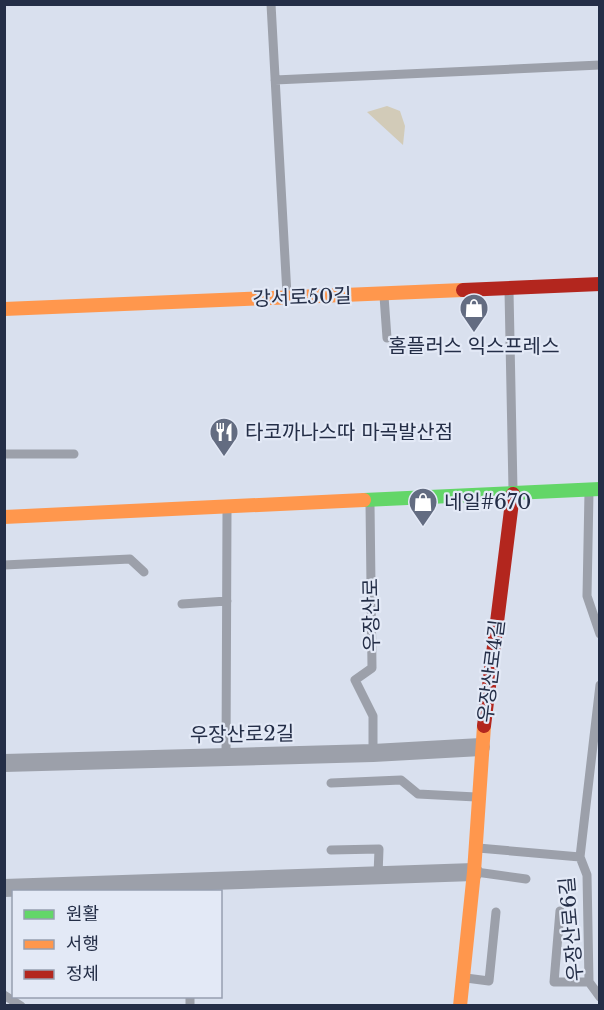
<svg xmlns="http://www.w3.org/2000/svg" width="604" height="1010" font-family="'Libre Baskerville','Noto Sans KR',serif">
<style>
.green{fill:#d2cbb8}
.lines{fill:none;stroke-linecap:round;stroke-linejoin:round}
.lane{stroke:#9ca0aa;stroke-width:9}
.street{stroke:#9ca0aa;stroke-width:18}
.fast{stroke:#63d668;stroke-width:14}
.slow{stroke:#ff974d;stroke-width:14}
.jam{stroke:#b3261e;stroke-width:14}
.labels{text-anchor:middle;stroke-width:4.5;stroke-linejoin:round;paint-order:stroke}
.street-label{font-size:20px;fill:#242e47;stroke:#e3e9f6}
.poi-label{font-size:20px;fill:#242e47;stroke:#e3e9f6;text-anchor:start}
</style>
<rect width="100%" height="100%" fill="#d9e0ee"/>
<path class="green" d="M387,106L400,111L405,126L403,145L367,112Z"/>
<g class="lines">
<path class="lane" d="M271,4L287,295
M275,80L600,65
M509,291L513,490
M384,296L387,338
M4,454H74
M589,492L587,596L600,634
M370,503L372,668L355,680L373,716V753
M4,565L130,559L144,572
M182,604L227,601
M226,757L227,510
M331,783L401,780L418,794L476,797
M478,848L580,857
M331,850L379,849L378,875
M580,857L600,685
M580,857L587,875L589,982L600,997
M476,872L526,879
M560,911L554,982H589
M466,978L489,981L496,912
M4,995L21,1006
M190,1006V996"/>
<path class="street" d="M4,763L373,753L481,747
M4,888L474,872"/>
<path class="fast" d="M364,500L600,489"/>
<path class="slow" d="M4,309L463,290
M4,517L364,500
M460,1006L474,872L484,726"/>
<path class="jam" d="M463,290L600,284
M484,726L513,494"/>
</g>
<defs>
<g id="shop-pin" transform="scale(1.5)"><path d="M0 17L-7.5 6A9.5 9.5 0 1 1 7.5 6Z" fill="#636c81" stroke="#e3e9f6"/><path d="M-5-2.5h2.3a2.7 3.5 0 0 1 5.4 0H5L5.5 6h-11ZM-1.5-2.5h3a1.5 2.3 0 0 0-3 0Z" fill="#fff"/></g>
<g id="restaurant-pin" transform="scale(1.5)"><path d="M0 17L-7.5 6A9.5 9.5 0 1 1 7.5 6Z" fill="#636c81" stroke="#e3e9f6"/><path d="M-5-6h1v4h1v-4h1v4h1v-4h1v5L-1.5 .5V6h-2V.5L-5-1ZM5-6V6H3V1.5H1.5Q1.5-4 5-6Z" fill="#fff"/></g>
</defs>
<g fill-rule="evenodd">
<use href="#shop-pin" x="474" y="308"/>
<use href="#restaurant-pin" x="224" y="432"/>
<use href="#shop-pin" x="423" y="502"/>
</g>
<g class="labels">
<g class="street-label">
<text transform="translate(302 297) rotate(-2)" y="7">강서로50길</text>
<text transform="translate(371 615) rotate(-91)" y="7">우장산로</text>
<text transform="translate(491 671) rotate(-83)" y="7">우장산로4길</text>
<text transform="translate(242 734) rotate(-1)" y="7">우장산로2길</text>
<text transform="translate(571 929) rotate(-95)" y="7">우장산로6길</text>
</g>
<g class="poi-label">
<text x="474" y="353" text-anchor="middle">홈플러스 익스프레스</text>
<text x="245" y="439">타코까나스따 마곡발산점</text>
<text x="444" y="509">네일#670</text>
</g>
</g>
<rect width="604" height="1010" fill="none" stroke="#242e47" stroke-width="12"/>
<rect x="12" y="890" width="210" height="108" fill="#e3e9f6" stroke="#979eb0" stroke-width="1.5"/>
<rect x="24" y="910" width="30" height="9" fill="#63d668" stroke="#979eb0" stroke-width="1.5"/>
<text x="66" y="920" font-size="18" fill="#242e47">원활</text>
<rect x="24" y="940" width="30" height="9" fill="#ff974d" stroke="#979eb0" stroke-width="1.5"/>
<text x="66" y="950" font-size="18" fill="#242e47">서행</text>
<rect x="24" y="970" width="30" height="9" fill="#b3261e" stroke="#979eb0" stroke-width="1.5"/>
<text x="66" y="980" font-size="18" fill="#242e47">정체</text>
</svg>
